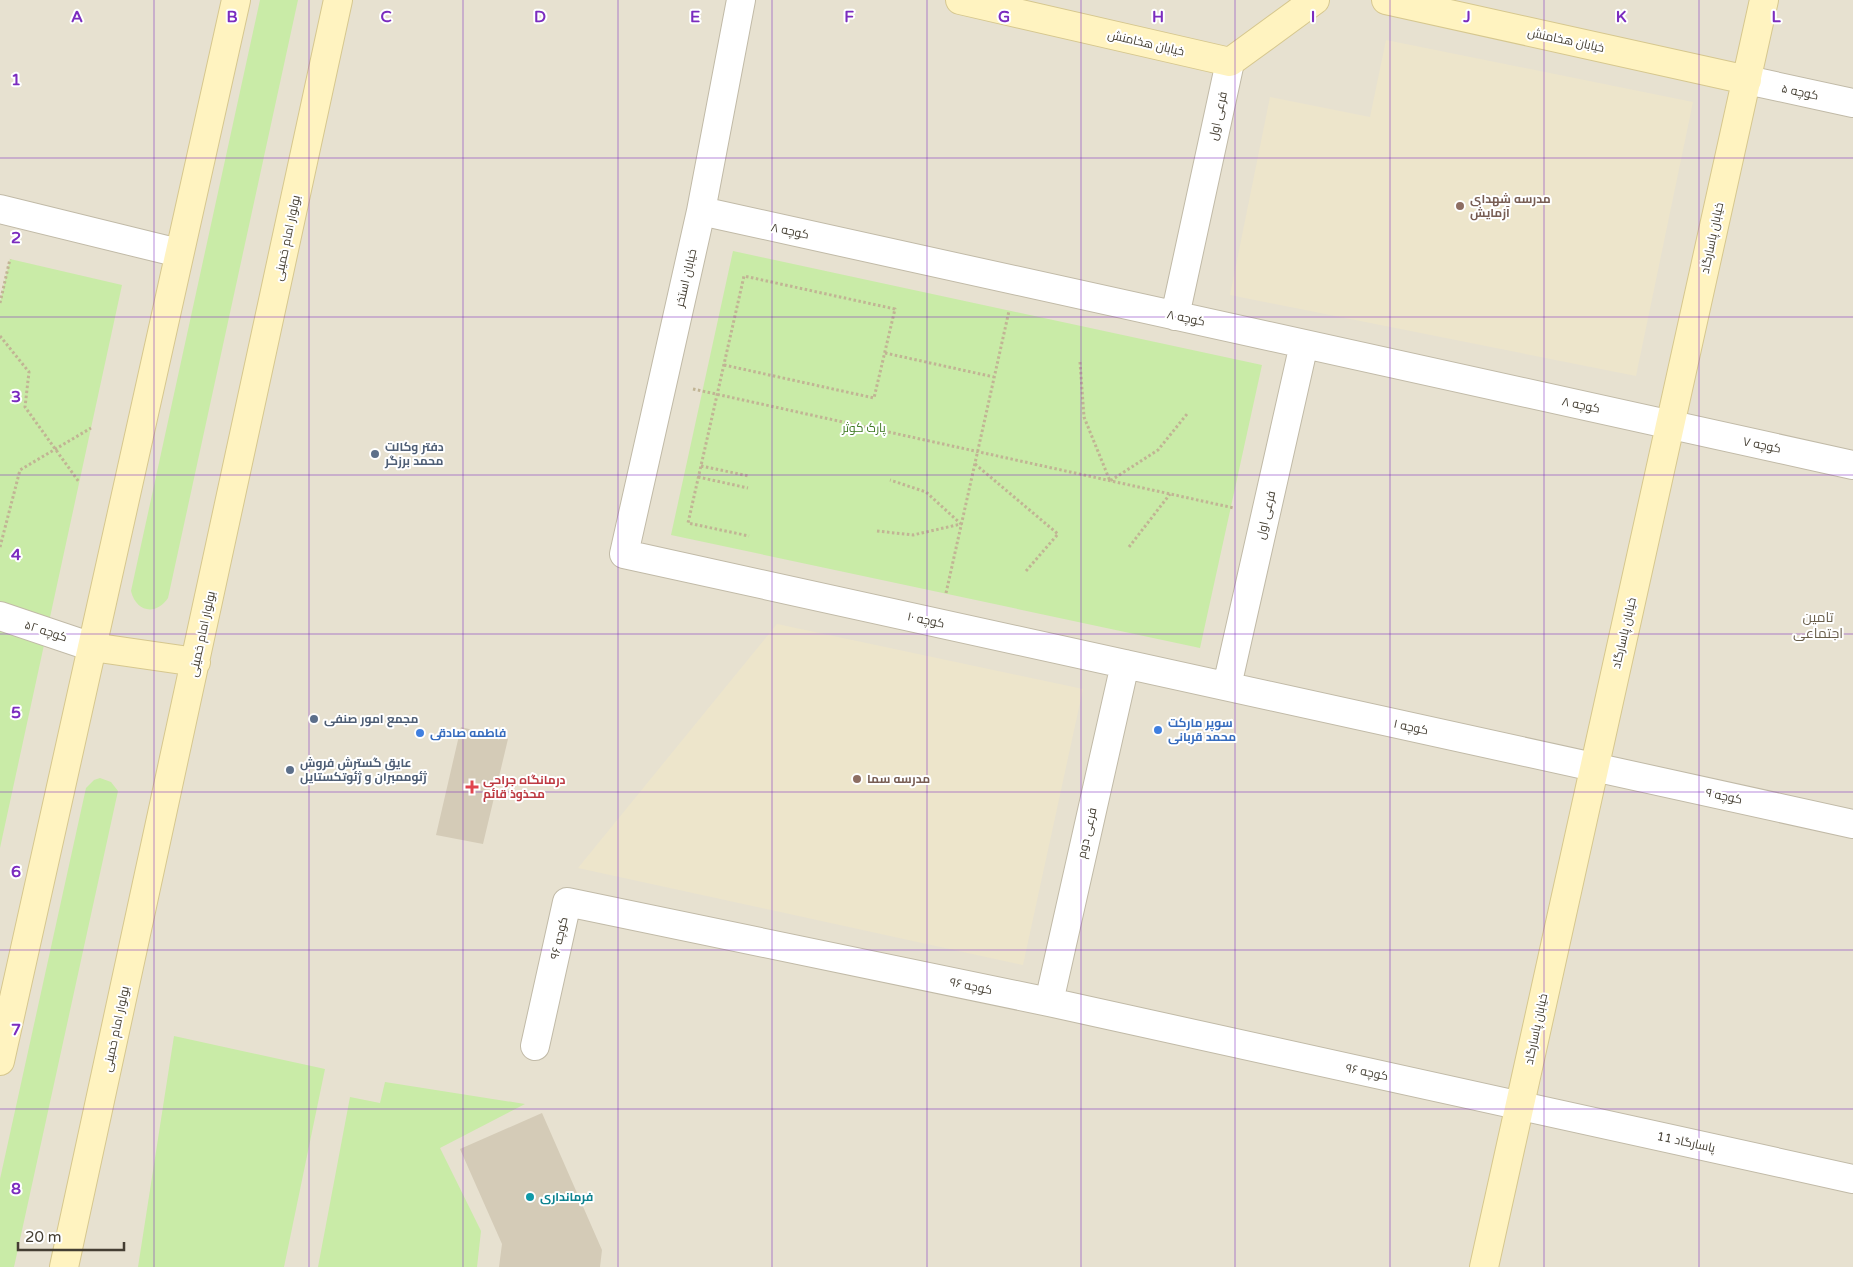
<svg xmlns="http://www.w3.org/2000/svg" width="1853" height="1267" font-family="'Varela Round',Cairo,sans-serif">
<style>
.residential{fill:#e7e1d0}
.education{fill:#ede5cb}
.green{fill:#c9eba7}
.building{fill:#d4cbb7}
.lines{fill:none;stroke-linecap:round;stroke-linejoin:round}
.street-casing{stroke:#c1baa7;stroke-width:30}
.secondary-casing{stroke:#d6c78e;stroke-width:30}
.path{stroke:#c1b494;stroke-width:3;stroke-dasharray:2.5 2.5;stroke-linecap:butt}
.street{stroke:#fff;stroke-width:28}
.secondary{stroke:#fff3c0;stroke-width:28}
.grid{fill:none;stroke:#7b2cbf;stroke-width:1;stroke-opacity:0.55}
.education-dot{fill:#8d6e63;stroke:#fff;stroke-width:2}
.service-dot{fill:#5c6f8a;stroke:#fff;stroke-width:2}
.shop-dot{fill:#3f7fe0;stroke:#fff;stroke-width:2}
.health-dot{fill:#e0444e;stroke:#fff;stroke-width:2}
.culture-dot{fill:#0f9aa8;stroke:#fff;stroke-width:2}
.labels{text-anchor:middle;stroke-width:4;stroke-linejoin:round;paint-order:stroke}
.street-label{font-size:12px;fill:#443e32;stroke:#fff}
.education-label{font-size:12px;font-weight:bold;fill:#785e54;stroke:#fff;text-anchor:start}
.park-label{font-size:12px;fill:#3f7a22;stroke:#fff}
.service-label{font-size:12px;font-weight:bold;fill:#4e5e75;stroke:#fff;text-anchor:start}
.shop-label{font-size:12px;font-weight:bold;fill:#366cbe;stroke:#fff;text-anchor:start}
.health-label{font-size:12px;font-weight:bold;fill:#be3a42;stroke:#fff;text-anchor:start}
.culture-label{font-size:12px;font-weight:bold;fill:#0d838f;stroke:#fff;text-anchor:start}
.neighbourhood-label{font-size:14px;fill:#685d49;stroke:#fff}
.grid-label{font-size:16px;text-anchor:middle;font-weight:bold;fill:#7b2cbf;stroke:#fff;stroke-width:4;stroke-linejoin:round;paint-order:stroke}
</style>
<rect width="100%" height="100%" fill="#f3eee2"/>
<path class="residential" d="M0,0H1853V1267H0Z"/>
<path class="education" d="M1386,40L1693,102L1636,376L1230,295L1270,97L1370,117Z
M777,624L1083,689L1023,965L578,868Z"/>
<path class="green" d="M260,0H298L168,598C156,616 136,612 131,591Z
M733,251L1262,365L1200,648L671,535Z
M10,259L122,285L0,848V302Z
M100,778L111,782L118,791L14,1267H0V1179L86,788L94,780Z
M174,1036L325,1069L284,1267H138Z
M385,1082L525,1104L440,1148L481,1231L477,1267H318L350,1097L380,1103Z"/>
<path class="building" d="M461,727L508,739L483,844L436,835Z
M542,1113L602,1250L600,1267H499L502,1244L460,1149Z"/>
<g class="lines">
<g class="street-casing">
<path id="street" d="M741,0L701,211L624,554L1853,824
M1747,80L1853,103
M0,209L179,253
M701,211L1853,465
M1175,316L1230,62
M0,616L92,647
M1227,686L1304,344
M1049,1002L1125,664
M535,1046L567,902L1049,1002L1853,1179"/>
</g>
<g class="secondary-casing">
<path id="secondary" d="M960,0L1230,62L1315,0
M1386,0L1747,80
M92,647L196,662
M0,1061L236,0
M64,1267L338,0
M1484,1267L1764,0"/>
</g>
<path class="path" d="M0,303L10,259
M0,336L29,372L25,407L79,482
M885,353L994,377
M1080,362L1084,417L1110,481L1158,450L1187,414
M724,365L874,398L895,309L744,276L688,523L749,536
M693,389L1234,508
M975,464L1058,534L1026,571
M701,466L749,476
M698,477L748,488
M877,531L913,535L961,524L926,492L890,480
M0,547L20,470L91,428
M1129,547L1170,494
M946,593L1009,311"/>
<use href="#street" class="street"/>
<use href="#secondary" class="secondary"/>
</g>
<path class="grid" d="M154,0V1267M309,0V1267M463,0V1267M618,0V1267M772,0V1267M927,0V1267M1081,0V1267M1235,0V1267M1390,0V1267M1544,0V1267M1699,0V1267M0,158H1853M0,317H1853M0,475H1853M0,634H1853M0,792H1853M0,950H1853M0,1109H1853"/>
<g class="education-dot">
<circle cx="1460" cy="206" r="5"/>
<circle cx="857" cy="779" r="5"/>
</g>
<g class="service-dot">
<circle cx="375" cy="454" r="5"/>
<circle cx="314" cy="719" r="5"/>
<circle cx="290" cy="770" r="5"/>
</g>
<g class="shop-dot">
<circle cx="1158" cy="730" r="5"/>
<circle cx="420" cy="733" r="5"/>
</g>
<path class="health-dot" d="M469.5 779.5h5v5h5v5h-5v5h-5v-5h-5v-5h5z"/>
<circle class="culture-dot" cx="530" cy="1197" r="5"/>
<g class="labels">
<g class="street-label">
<text transform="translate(1566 40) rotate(12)" y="4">خیابان هخامنش</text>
<text transform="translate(1146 43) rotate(13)" y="4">خیابان هخامنش</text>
<text transform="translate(1800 92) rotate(12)" y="4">کوچه ۵</text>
<text transform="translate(1218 116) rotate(-78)" y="4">فرعی اول</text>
<text transform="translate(790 231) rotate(12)" y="4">کوچه ۸</text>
<text transform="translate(287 238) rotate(-78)" y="4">بولوار امام خمینی</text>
<text transform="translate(1712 238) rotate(-78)" y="4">خیابان پاسارگاد</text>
<text transform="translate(686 278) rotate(-77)" y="4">خیابان استخر</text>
<text transform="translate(1186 318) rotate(12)" y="4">کوچه ۸</text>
<text transform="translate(1581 405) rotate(12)" y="4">کوچه ۸</text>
<text transform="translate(1762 445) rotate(12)" y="4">کوچه ۷</text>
<text transform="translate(1266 515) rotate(-77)" y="4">فرعی اول</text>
<text transform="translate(926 620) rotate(12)" y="4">کوچه ۱۰</text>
<text transform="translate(46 631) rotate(18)" y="4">کوچه ۵۲</text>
<text transform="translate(1624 633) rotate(-77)" y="4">خیابان پاسارگاد</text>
<text transform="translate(202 634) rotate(-78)" y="4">بولوار امام خمینی</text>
<text transform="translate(1411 727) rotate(12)" y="4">کوچه ۱</text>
<text transform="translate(1724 796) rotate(12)" y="4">کوچه ۹</text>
<text transform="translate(1087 833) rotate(-77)" y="4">فرعی دوم</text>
<text transform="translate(559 938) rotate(-77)" y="4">کوچه ۹۶</text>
<text transform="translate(971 986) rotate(12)" y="4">کوچه ۹۶</text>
<text transform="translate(116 1029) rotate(-78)" y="4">بولوار امام خمینی</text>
<text transform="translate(1536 1029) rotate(-78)" y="4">خیابان پاسارگاد</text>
<text transform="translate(1367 1072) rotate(12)" y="4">کوچه ۹۶</text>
<text transform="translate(1686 1142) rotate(12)" y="4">پاسارگاد 11</text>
</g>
<g class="education-label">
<text x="1470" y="203">مدرسه شهدای<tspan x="1470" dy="14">آزمایش</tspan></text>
<text x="867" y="783">مدرسه سما</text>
</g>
<g class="park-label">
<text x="864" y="432">پارک کوثر</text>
</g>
<g class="service-label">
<text x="385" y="451">دفتر وکالت<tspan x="385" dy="14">محمد برزگر</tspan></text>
<text x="324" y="723">مجمع امور صنفی</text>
<text x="300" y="767">عایق گسترش فروش<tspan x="300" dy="14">ژئوممبران و ژئوتکستایل</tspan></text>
</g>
<g class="shop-label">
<text x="1168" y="727">سوپر مارکت<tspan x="1168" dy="14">محمد قربانی</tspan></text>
<text x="430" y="737">فاطمه صادقی</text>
</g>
<g class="health-label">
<text x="483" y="784">درمانگاه جراحی<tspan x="483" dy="14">محذوذ قائم</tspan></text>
</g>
<g class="culture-label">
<text x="540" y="1201">فرمانداری</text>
</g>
<g class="neighbourhood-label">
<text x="1818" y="622">تامین<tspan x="1818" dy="16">اجتماعی</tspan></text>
</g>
</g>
<g class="grid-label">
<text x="77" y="22">A</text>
<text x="232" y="22">B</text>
<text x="386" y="22">C</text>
<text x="540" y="22">D</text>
<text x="695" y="22">E</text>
<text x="849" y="22">F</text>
<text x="1004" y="22">G</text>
<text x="1158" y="22">H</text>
<text x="1313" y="22">I</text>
<text x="1467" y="22">J</text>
<text x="1621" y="22">K</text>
<text x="1776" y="22">L</text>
<text x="16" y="85">1</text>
<text x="16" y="243">2</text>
<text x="16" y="402">3</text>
<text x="16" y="560">4</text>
<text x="16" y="718">5</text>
<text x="16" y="877">6</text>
<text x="16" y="1035">7</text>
<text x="16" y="1194">8</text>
</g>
<path d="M18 1242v8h106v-8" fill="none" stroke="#443e32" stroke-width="2.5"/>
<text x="25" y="1242" font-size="15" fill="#443e32" stroke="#ffffff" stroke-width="4" paint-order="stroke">20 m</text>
</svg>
